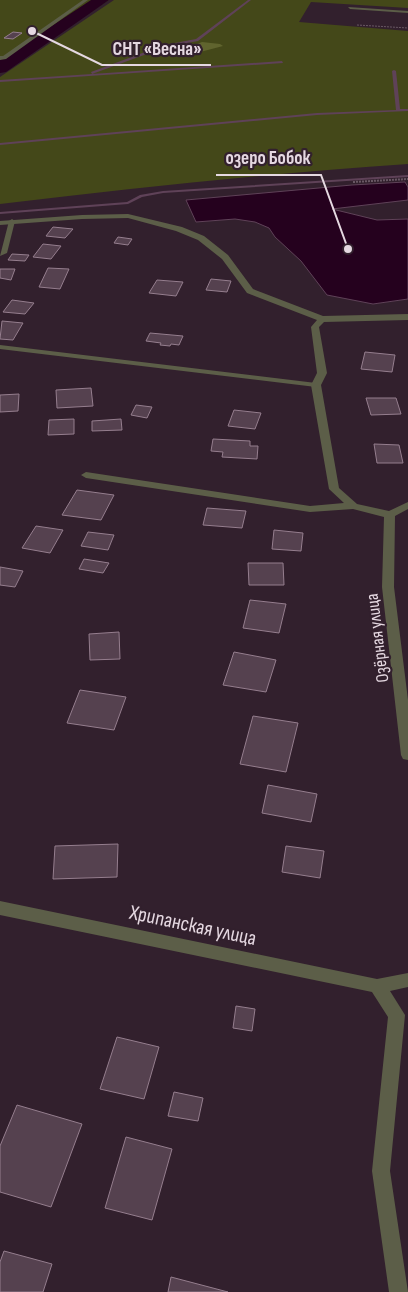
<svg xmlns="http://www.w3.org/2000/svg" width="408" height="1292" font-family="'Sofia Sans Condensed',sans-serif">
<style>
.green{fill:#444819}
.forest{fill:#60642e}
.water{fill:#25011e;stroke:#5f4258}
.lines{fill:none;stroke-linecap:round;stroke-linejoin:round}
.stream{fill:#5f4258;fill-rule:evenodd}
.river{fill:#25011e;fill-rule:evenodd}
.building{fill:#55414f;stroke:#957e8e}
.path-far1{stroke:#695864;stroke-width:1;stroke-dasharray:2 1;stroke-linecap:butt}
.path{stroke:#695864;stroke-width:2;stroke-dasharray:2 1;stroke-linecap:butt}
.service{fill:#5c5e48;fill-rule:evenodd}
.minor{fill:#5c5e48;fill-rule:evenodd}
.labels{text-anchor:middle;stroke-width:4.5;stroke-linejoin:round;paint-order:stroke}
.street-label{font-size:18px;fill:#e5d8e1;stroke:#32202d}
.near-street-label{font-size:21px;fill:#e5d8e1;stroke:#32202d}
.leader{fill:none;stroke:#e5d8e1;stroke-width:2}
.callout-dot{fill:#e5d8e1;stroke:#32202d;stroke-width:2}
.callout-label{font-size:19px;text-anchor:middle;font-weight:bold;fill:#e5d8e1;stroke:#32202d;stroke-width:4.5;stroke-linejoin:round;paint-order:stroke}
</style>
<rect width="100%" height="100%" fill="#32202d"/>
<path class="green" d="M0,0H109L15,62L0,61Z
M114,0H408V8L311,2L299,22L408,31V164C271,173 136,188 0,204V77Z"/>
<path class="forest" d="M202,42L220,44L223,46L185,56L177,55V52Z"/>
<path class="water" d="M405,182L408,187V200L332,209L377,220L408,219V299L373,304L327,295L301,261L275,237L269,228L255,222L235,219L196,222L186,200L352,185Z"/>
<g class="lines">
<path class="stream" d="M248,0H251L198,41L166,47L92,74L282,61L283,63L0,82V80L92,74L91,72L164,45L196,39Z
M394,70L396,71L400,109H408V111L317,115L0,145V143L317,113L396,110L392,71Z
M408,175V177L163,193L142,197L128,204L0,214V212L127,202L140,195L163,191Z"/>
<path class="river" d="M91,0H109L6,72L0,73V60Z"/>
</g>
<path class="building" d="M13,32L22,33L13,39L4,38Z
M53,227L73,229L65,238L46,236Z
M118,237L132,239L128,245L114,243Z
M43,244L61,246L51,259L33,257Z
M12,254L29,255L25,261L8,260Z
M48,268L69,269L60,289L39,287Z
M0,269H15L11,280L0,278Z
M211,279L231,281L227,292L206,290Z
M157,280L183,282L176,296L149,293Z
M12,300L34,303L25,314L3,312Z
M2,321L23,323L13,340L0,339Z
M150,333L183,336L179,345L171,344L170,346L160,345L161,343L146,341Z
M365,352L395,355L392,372L361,369Z
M91,388L93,406L57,408L56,390Z
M19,394L18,411L0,412V395Z
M366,398H396L401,414L371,415Z
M136,405L152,407L147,418L131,415Z
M234,410L261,413L255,429L228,426Z
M74,419V434L48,435L49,420Z
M121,419L122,430L92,431V421Z
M213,439L250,441V446H258L257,459L222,457L223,452L211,451Z
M374,444L399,445L403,463H377Z
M77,490L114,495L101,520L62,515Z
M207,508L246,511L242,528L203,525Z
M36,526L63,530L50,553L22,548Z
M274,530L303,533L301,551L272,549Z
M88,532L114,535L108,550L81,546Z
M84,559L109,563L103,573L79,569Z
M248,563H283L284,585H249Z
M0,567L23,571L15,587L0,585Z
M250,600L286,604L279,633L243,628Z
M119,632L120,659L90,660L89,634Z
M234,652L276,660L266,692L223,685Z
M80,690L126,697L114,730L67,723Z
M253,716L298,723L286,772L240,764Z
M268,785L317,794L311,822L262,813Z
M118,844L117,877L53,879L55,846Z
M286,846L324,851L320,878L282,872Z
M236,1006L255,1009L252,1031L233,1028Z
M117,1037L159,1047L144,1099L100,1089Z
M174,1092L203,1098L198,1121L168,1116Z
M17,1105L82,1124L51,1207L0,1192V1146Z
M126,1137L172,1149L152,1220L105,1208Z
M4,1251L52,1264L43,1292H0V1262Z
M171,1277L228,1292H168Z"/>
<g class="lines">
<path class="path-far1" d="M357,25L408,28"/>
<path class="path" d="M353,182L408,179"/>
<path class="service" d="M12,219L15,221L7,253L0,256L9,221Z
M0,345L316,383L319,385L316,387L0,349Z"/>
<path class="minor" d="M83,0H88L6,59L0,60V56H3Z
M348,7L408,11V13L350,9Z
M128,214L182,227L204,236L228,255L253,289L323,316L408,314V320L324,322L319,327L327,373L321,385L339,488L357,504L389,511L408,502V509L395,516L394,587L408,700V760L403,759L401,755L382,587L384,517L353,509L310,512L86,478L81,475L86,472L310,506L344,503L329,489L311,385L317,373L311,327L317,320L247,293L222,259L198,240L176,231L128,218L82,219L0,225V221L82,215Z
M0,901L377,979L408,973V987L390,991L405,1015L390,1171L408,1292H389L372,1171L388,1017L372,992L0,915Z"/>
</g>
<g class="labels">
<g class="street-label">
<text transform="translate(377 638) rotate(-97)" y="6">Озёрная улица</text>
</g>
<g class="near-street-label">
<text transform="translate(193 925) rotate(12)" y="7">Хрипанская улица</text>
</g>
</g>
<path class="leader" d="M32 31L102 65H211M348 249L321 175H216"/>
<g class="callout-dot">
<circle cx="32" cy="31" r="5"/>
<circle cx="348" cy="249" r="5"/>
</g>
<g class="callout-label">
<text x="157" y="55">СНТ «Весна»</text>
<text x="268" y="164">озеро Бобок</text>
</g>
</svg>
